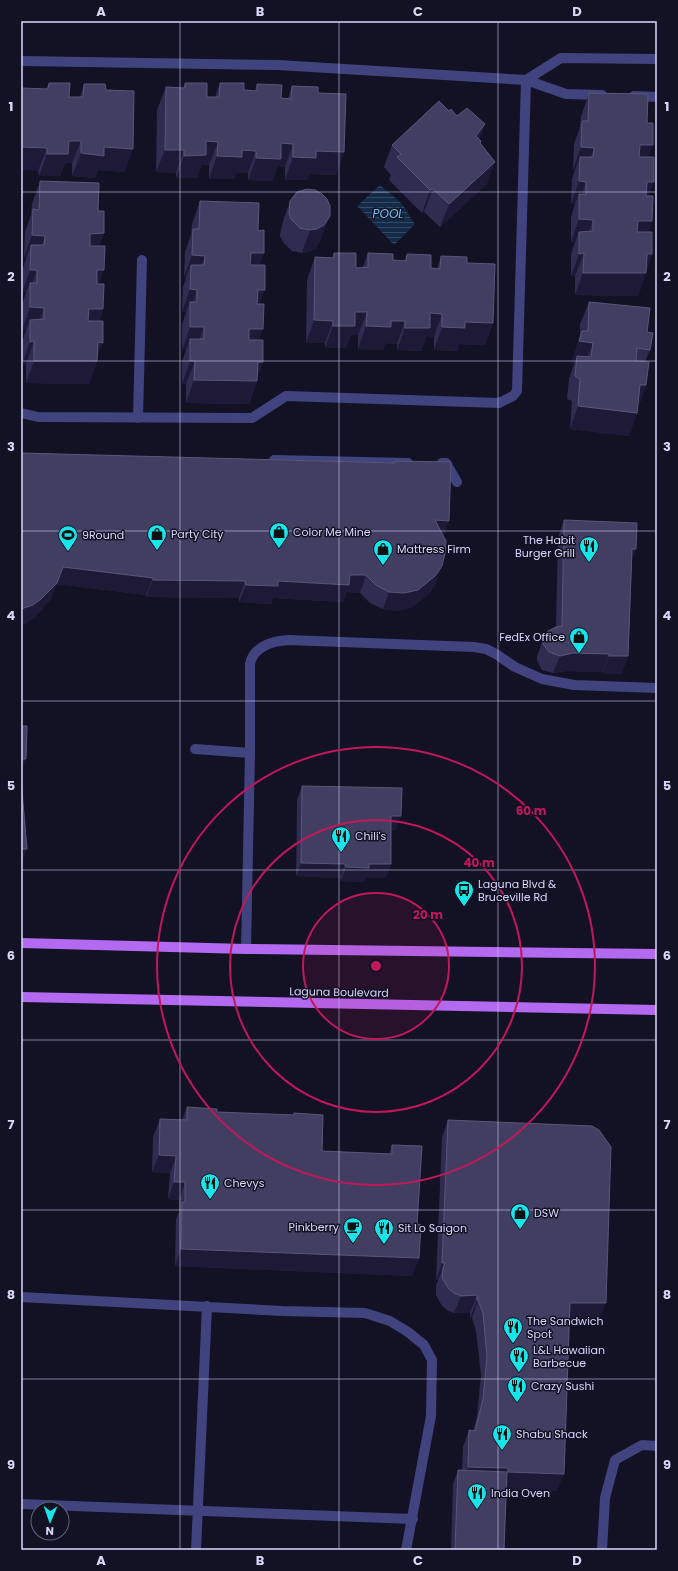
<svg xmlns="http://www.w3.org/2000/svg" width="678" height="1571" font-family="Poppins,sans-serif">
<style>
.water{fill:url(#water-rules)}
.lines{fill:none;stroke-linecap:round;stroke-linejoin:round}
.minor{stroke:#41437f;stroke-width:10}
.major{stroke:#b36af1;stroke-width:10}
.wall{fill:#302c50}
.shaded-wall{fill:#1d1937}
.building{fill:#423e62;stroke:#5a567a}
.grid{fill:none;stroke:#d9d8fb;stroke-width:1;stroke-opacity:0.55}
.ring{fill:none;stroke:#c2185b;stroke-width:2}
.labels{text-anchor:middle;stroke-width:3;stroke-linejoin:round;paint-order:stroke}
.poi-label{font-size:11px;fill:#d9d8fb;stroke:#131124;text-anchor:start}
.street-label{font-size:11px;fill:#d9d8fb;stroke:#131124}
.water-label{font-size:12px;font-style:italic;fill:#70c0f1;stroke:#131124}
.centre{fill:#c2185b;stroke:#131124;stroke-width:2}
.ring-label{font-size:12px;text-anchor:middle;font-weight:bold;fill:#c2185b;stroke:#131124;stroke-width:3;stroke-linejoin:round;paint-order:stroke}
.neatline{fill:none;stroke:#d9d8fb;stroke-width:1.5}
.grid-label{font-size:13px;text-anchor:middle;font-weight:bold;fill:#d9d8fb}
</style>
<defs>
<pattern id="water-rules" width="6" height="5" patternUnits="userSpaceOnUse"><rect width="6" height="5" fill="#132b46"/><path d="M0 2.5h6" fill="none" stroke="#354962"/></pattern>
</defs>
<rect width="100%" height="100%" fill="#131124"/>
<path class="water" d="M380,185C387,192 394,196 400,202C406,208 409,217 415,224L394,245L357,206Z"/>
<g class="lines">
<path class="minor" d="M21,61L278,65L526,80L566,94L602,95
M526,80L561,58L657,59
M634,96L657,97
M21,413L38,417L252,418L286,396L499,403L513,396L517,391L526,80
M138,418L142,260
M274,460L408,463
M442,463H446L457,482
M195,749L250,753
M246,949L250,753V664C253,647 272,641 288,640L474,647L486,649L496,654L515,667L542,679L574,685L657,688
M21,1297L282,1311L365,1313L390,1321L408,1332L424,1345L432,1360L431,1416L406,1550
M21,1504L413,1519
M196,1550L207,1306
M602,1550L605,1498L615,1460L642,1445L657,1446"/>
<path class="major" d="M21,943L246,949L657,954
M21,997L657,1010"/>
</g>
<path class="wall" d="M49,83L69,97H80L84,84L106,90L125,172L98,170L95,178L72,176V163H65L60,176H39L38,171L46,89Z
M185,83L207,97H215L220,83L244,90H255L257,84L281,98H288L292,86L318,93L344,152L336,175L310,174L307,180H285V167L278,166L272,181L248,180V173H236L234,179H209V165L202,164L197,178H176V173L156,172L157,110L166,87L183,88Z
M589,93L647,123L653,145L648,157V196L652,221L648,232L652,254L638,296L575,295V276H571V254L575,242H571V217L575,204H571L572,179L575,170L573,169L574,144L580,127L581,116Z
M449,111L481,141L480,143L487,184L440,227L424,212L422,213L389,180L391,175L384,167L392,145Z
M40,181L98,211L104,233L99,246V284L103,309L99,321L97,361L89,384L26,383V364H22V342L26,330H22V306L26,292H22L23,268L26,258L24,257L25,232L31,215L32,204Z
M200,201L258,231L264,253L259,265V340L263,362L257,378V381L249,404L186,403V384H182V362L186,350H182V325L186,312H182L183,287L186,277H184L185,252L191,235L192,224Z
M290,201L321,239L316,248L309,252L302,253L292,251L283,242L280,236L282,224Z
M334,253L356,268L363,267L368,253L393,260L404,261L407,254L431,268L437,269L441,256L467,263L493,323L485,345L459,344L457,351L434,350V337L427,336L421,351L397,350V344L385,343L383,350L358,349V335H351L346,348H325V343H306L307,280L315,257L332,258Z
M589,302L647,332L650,350L645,362L646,385L638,408L637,413L629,436L570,429L572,401L567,399L569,379L574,364H571L580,337V324Z
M21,453L394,463L395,461L443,536L436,583L429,594L412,607L398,611L383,609L370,603L360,593L347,592L343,602L273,598L271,604L239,602V598L146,597V595L57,584L50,600L35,617L26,623L21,624Z
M564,520L632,561L628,656L621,674L603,673V672L567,671L553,673L542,670L537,661V657L543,639L556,627L558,538Z
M302,786L396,830H391L386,878H365L364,882L341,881L340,878L296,876L297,800Z
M187,1107L217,1112L322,1151L389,1154L392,1145L417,1224L419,1258L412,1276L175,1266L176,1219L179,1212V1200L168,1199L170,1173L152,1172L153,1137L160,1119L182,1120Z
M448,1120L599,1320H569L557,1491L506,1489L504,1550H451L453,1484L458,1470H462L463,1447L469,1430L473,1431L477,1416L481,1375L476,1331L472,1318H470V1313H454L448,1311L442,1306L436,1295V1285L438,1280H436L442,1137Z"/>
<path class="shaded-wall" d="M485,124L477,147L476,136Z
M69,141H81L72,163H65L60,176H39L47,154Z
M206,141L218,142L209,165L202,164L197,178H176L184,156Z
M281,143L293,144L285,167L278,166L272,181L248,180L256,158Z
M640,145H653L644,168H631Z
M21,147L47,148L38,171L21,170Z
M104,147L133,149L125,172L98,170L95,178L72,176L81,153Z
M581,147L594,148L586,171L580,157L575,170L573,169Z
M165,150H184L176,173L156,172Z
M242,150L256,151L248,173H236L234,179H209L217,156Z
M316,151L344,152L336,175L310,174L307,180H285L293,157Z
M495,162L487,184L440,227L449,204Z
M579,181L586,182L579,202V194L575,204H571Z
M647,182H654L645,205Z
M433,189L424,212L422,213L430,190Z
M330,216L321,239L316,248L309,252L302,253L310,230Z
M579,219L593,220L585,242L579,232L575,242H571Z
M638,221H652L644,243H630Z
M104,233L95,256H82L90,234Z
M32,235L45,236L37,259L31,245L26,258L24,257Z
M251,253H264L255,276H242Z
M584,253L575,276H571L579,254Z
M647,254H652L645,273H646L638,296L575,295L583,273Z
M192,255L205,256L197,278L191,265L186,277H184Z
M30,270H37L30,289V283L26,292H22Z
M97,270H104L96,293Z
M190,289L197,290L190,310V302L186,312H182Z
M258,290H265L256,313Z
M30,307L44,308L36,330L30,320L26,330H22Z
M89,309H103L95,332L81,331Z
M355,312H367L358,335H351L346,348H325L333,326Z
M430,313L442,314L434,337L427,336L421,351L397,350L405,328Z
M314,320L333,321L325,343H306Z
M391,321H405L397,344L385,343L383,350L358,349L366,326Z
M465,322L493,323L485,345L459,344L457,351L434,350L442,327Z
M190,327H204L196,350L190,339L186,350H182Z
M249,329H263L255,351H241Z
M34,341L26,364H22L30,342Z
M579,341L593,343L584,365L577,356L574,364H571Z
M98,342L103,343L96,361H97L89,384L26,383L34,361Z
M190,361H195L186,384H182Z
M258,362H263L256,381H257L249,404L186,403L194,380Z
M640,385H646L638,408H632Z
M578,406L637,413L629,436L570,429Z
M435,520L449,521L443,538Z
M632,549H636L630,567Z
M442,566L436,583L429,594L412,607L398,611L383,609L389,592Z
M63,567L153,578L146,595L57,584L50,600L35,617L26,623L21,624V609Z
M350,575H366L360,593L347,592L343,602L273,598L271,604L239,602L246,585L278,581Z
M153,580L245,581L239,598L146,597Z
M573,653L609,654L603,672L567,671L553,673L560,656Z
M609,656H628L621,674L603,673Z
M21,759H26L21,773Z
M391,816H401L396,830L386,829Z
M21,849H27L21,864Z
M301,863L345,864L340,878L296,876Z
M369,864H391L386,878H365L364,882L341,881L346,867Z
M159,1155L176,1156L170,1173L152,1172Z
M174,1182H185L179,1200L168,1199Z
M181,1249L419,1258L412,1276L175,1266Z
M442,1263H445L443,1268L438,1280H436Z
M477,1295L470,1313H454L461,1296Z
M477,1300H478L472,1318H470Z
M570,1303H606L599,1320H563Z
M468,1467L508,1468L502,1485L462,1484Z
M508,1472L564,1474L557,1491L502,1489Z"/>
<path class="building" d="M49,83H70L69,97H83L84,84H105L106,90L134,91L133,149L104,147V156L81,153V141H69L68,154H47V148L21,147V88L48,89Z
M185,83H207V97H219L220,83H244V90L257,91V84L282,85L281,98L291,99L292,86L318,87V93L346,94L344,152L316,151V158L293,157V144L281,143V159L256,158V151L242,150V157L217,156L218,142L206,141V155L184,156V150H165L166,87L185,88Z
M589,93L648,94L647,123H653V145H640L639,157H654V182H647L646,196H653L652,221H638L637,232H652V254H647L646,273H583L584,253L579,254V232L593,231V220L579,219V194L586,195V182L579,181L580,157H593L594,148L581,147L582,121H588Z
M439,101L449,111L451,109L457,116L467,108L485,124L476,136L481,141L480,143L495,162L449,204L433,189L430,190L397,157L401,154L392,145Z
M40,181L99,183L98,211H104V233L90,234V246H105L104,270H97V284H104L103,309H89L88,321H103V343L98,342L97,361H34V341L30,342V320L44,319V308L30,307V283H37V270H30L31,245H44L45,236L32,235L33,209L39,210Z
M307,189L315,190L322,194L327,199L330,206V216L324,225L317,229L310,230L300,228L291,219L289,213L290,201L297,192Z
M200,201L259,203L258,231L264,230V253H251L250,265H265V290H258L257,304H264L263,329H249V340H263V362H258L257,381L194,380L195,361H190V339H204V327H190V302H197V290L190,289L191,265H204L205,256L192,255L193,229H199Z
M334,253H356V268L368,267V253L393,254V260L406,261L407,254L431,255V268L440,269L441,256L467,257V263L495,264L493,323L465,322V328L442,327V314L430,313V328H405V321H391V327L366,326L367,312H355V326H333V321L314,320L315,257L334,258Z
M589,302L650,308L647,332L653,333L650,350L637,348L636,361L649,362L646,385H640L637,413L578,406L580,379L575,376L577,356L591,357L593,343L579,341L582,331H588Z
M21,453L395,463V461L451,462L449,521L435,520L446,541L445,553L442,566L435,576L418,590L404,593L389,592L376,585L366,575H350L349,585L278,581V586L246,585L245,581L153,580V578L63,567L57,583L41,599L33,605L21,609Z
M564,520L637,523L636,549H632L628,656H609V654L573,653L560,656L549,652L543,644V639L548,631L556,627L562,626Z
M21,726H27L26,759H21Z
M21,779L27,849H21Z
M302,786L402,788L401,816H391V864H369V868L346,867L345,864L301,863Z
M187,1107L217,1109V1112L294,1115V1113L323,1115L322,1151L392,1154V1145L422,1146L417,1224L421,1225L419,1258L181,1249L182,1202H185V1182H174L176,1156L159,1155L160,1119L187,1120Z
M448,1120L592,1126L599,1130L611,1147L606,1303H570L564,1474L508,1472V1468L468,1467L469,1430L475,1431L483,1399L487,1357L483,1313L478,1300H477V1295L461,1296L454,1293L449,1289L442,1278L443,1268L445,1263H442Z
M458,1470L507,1472L504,1550H455Z"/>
<path class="grid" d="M180,21V1550M339,21V1550M498,21V1550M21,192H657M21,361H657M21,531H657M21,701H657M21,870H657M21,1040H657M21,1210H657M21,1379H657"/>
<circle cx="376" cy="966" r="73" fill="#c2185b" fill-opacity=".12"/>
<g class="ring">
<circle cx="376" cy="966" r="73"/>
<circle cx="376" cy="966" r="146"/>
<circle cx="376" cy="966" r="219"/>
</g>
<defs>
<g id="shop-pin" transform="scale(1)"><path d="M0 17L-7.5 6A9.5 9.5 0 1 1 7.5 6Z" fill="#17e5e9" stroke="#131124"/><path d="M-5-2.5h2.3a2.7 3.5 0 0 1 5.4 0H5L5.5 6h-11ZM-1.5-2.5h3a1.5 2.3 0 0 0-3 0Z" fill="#111"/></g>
<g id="stadium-pin" transform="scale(1)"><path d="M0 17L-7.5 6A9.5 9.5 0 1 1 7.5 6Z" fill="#17e5e9" stroke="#131124"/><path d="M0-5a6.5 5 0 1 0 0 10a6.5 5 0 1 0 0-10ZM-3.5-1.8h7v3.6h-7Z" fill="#111"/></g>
<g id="restaurant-pin" transform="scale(1)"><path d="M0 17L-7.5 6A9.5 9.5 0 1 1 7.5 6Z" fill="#17e5e9" stroke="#131124"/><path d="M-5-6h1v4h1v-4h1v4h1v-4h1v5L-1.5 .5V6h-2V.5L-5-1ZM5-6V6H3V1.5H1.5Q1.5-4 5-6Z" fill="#111"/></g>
<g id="bus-pin" transform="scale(1)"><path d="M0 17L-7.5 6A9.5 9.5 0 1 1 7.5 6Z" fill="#17e5e9" stroke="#131124"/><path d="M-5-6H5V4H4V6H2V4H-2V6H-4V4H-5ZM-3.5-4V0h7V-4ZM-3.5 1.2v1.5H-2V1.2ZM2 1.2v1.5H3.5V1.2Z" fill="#111"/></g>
<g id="cafe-pin" transform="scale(1)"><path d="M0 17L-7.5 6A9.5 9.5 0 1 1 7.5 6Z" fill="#17e5e9" stroke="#131124"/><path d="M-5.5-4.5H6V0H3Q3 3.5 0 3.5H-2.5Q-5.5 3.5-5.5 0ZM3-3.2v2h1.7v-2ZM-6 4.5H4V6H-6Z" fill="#111"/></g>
</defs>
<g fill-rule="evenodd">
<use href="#shop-pin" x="279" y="532"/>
<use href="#shop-pin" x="157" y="534"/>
<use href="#stadium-pin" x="68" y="535"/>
<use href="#restaurant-pin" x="589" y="546"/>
<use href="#shop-pin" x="383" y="549"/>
<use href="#shop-pin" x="579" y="637"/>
<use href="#restaurant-pin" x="341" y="836"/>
<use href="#bus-pin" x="464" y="890"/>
<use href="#restaurant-pin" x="210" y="1183"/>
<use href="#shop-pin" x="520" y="1213"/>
<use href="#cafe-pin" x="353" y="1227"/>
<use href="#restaurant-pin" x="384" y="1228"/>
<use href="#restaurant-pin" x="513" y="1327"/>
<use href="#restaurant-pin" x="519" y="1356"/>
<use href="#restaurant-pin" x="517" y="1386"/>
<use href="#restaurant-pin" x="502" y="1434"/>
<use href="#restaurant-pin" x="477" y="1493"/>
</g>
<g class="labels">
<g class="poi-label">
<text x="293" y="536">Color Me Mine</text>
<text x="171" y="538">Party City</text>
<text x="82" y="539">9Round</text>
<text x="575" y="544" text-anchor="end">The Habit<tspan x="575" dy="13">Burger Grill</tspan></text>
<text x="397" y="553">Mattress Firm</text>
<text x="565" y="641" text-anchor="end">FedEx Office</text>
<text x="355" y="840">Chili's</text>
<text x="478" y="888">Laguna Blvd &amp;<tspan x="478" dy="13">Bruceville Rd</tspan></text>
<text x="224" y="1187">Chevys</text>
<text x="534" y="1217">DSW</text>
<text x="339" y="1231" text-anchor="end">Pinkberry</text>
<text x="398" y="1232">Sit Lo Saigon</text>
<text x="527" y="1325">The Sandwich<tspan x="527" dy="13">Spot</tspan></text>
<text x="533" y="1354">L&amp;L Hawaiian<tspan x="533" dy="13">Barbecue</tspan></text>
<text x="531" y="1390">Crazy Sushi</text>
<text x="516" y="1438">Shabu Shack</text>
<text x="491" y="1497">India Oven</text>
</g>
<g class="street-label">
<text transform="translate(339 992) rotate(1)" y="4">Laguna Boulevard</text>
</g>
<g class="water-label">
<text x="388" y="218">POOL</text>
</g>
</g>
<circle cx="376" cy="966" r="6" class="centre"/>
<g class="ring-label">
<text x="531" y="815">60 m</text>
<text x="479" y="867">40 m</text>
<text x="428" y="919">20 m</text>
</g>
<rect width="678" height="1571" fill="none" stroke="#131124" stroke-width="44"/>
<g transform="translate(50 1521) rotate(182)"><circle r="19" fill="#131124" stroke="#62617a"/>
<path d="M0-3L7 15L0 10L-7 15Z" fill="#17e5e9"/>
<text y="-6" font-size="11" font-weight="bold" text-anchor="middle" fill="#d9d8fb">N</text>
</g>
<rect x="22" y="22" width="634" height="1527" class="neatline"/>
<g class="grid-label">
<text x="101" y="16">A</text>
<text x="260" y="16">B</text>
<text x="418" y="16">C</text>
<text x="577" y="16">D</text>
<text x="11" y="111">1</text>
<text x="667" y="111">1</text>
<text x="11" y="281">2</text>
<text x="667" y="281">2</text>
<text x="11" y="451">3</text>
<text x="667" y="451">3</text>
<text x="11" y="620">4</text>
<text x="667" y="620">4</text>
<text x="11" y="790">5</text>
<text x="667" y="790">5</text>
<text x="11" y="960">6</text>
<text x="667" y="960">6</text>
<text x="11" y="1129">7</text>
<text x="667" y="1129">7</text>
<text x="11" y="1299">8</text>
<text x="667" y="1299">8</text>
<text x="11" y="1469">9</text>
<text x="667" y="1469">9</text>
<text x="101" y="1565">A</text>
<text x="260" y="1565">B</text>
<text x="418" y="1565">C</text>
<text x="577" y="1565">D</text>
</g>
</svg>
